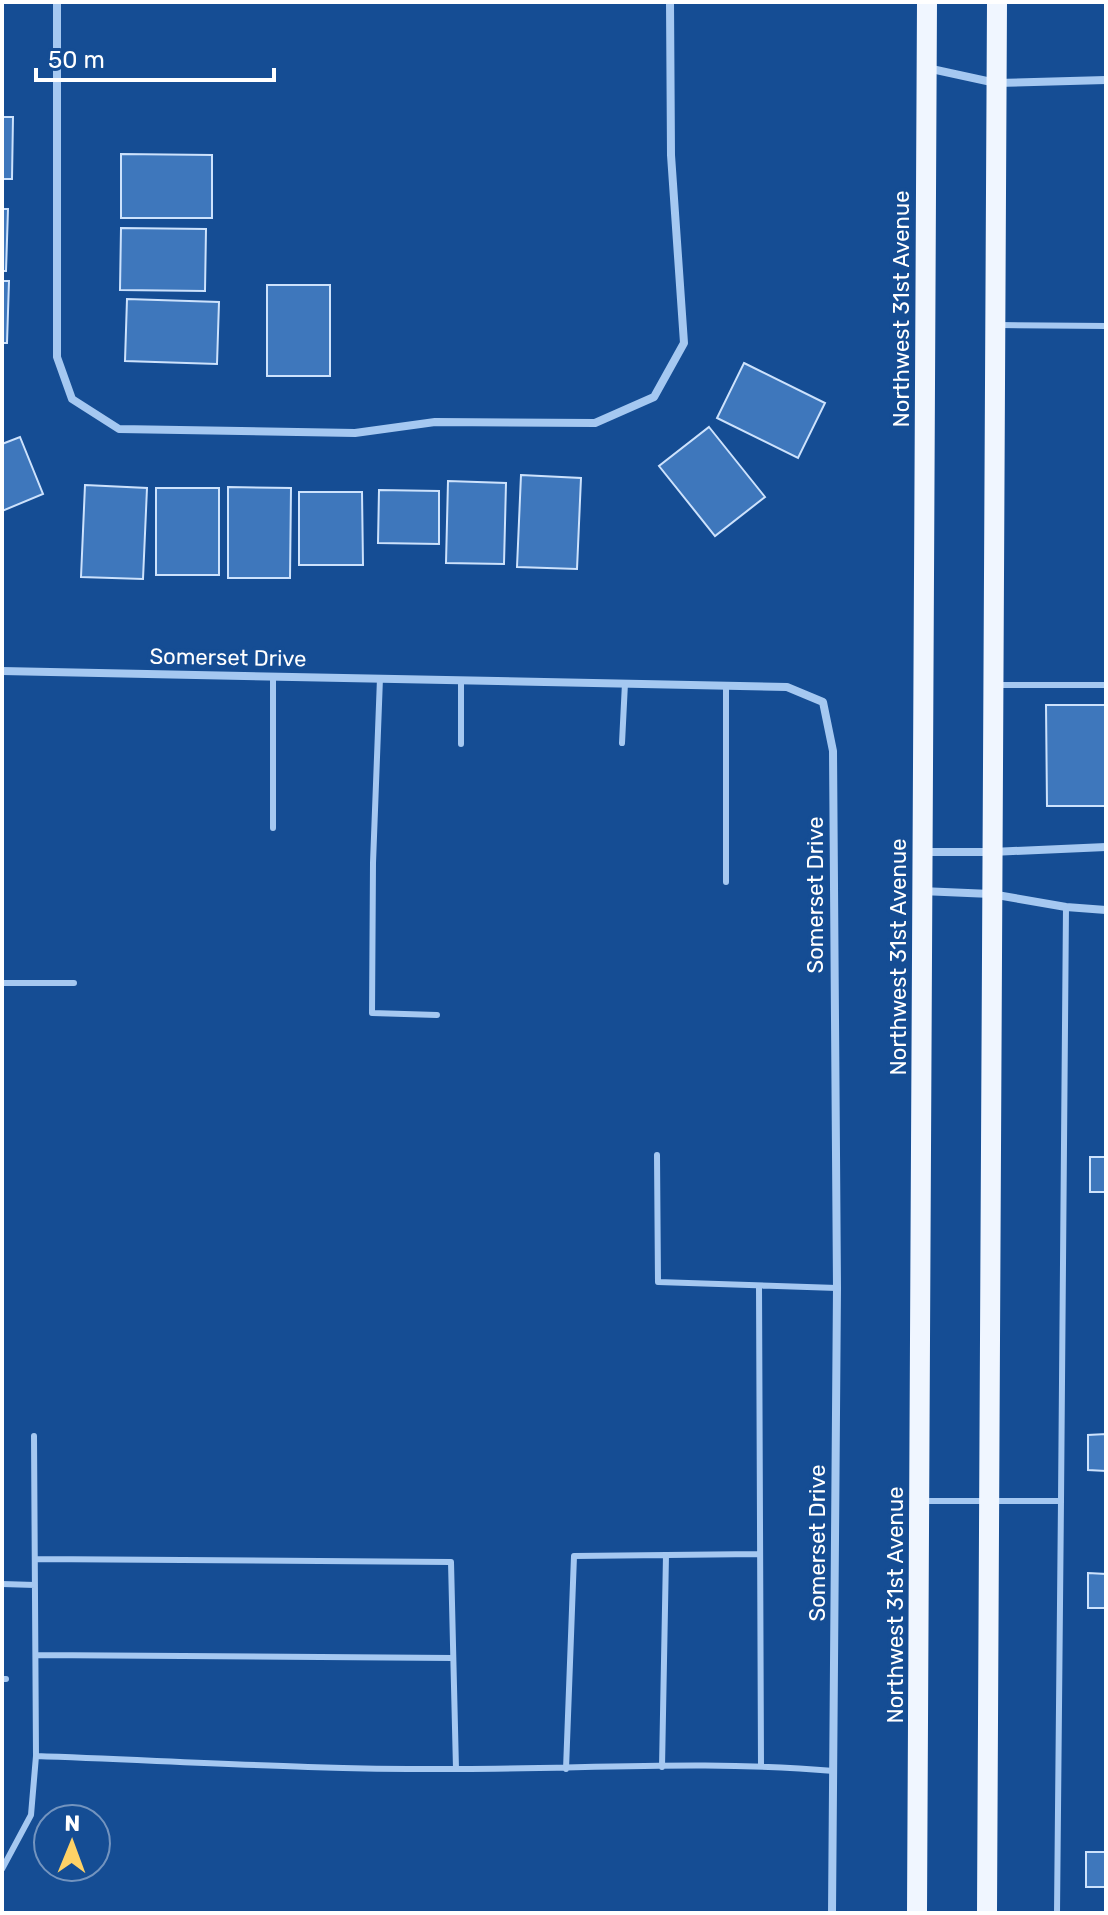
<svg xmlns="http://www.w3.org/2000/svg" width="1108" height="1915" font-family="Rubik,sans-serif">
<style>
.building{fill:#3e77bc;stroke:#cde2fc;stroke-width:2}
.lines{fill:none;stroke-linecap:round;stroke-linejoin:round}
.lane{stroke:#a5c8f1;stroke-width:6}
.street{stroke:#a5c8f1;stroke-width:8}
.primary{stroke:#f0f6ff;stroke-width:20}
.labels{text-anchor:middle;stroke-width:8;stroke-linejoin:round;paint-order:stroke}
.street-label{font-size:22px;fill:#fff;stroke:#154d94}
</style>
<rect width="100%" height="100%" fill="#154d94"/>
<path class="building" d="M2,117H13L12,179H2Z
M121,154L212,155V218H121Z
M2,209H8L6,271H2Z
M121,228L206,229L205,291L120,290Z
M2,281H9L7,343H2Z
M267,285H330V376H267Z
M127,299L219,302L217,364L125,361Z
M744,363L825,403L798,458L717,418Z
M709,427L765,497L715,536L659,466Z
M20,437L43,494L2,511V444Z
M521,475L581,478L577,569L517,567Z
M448,481L506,483L504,564L446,563Z
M85,485L147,488L143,579L81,577Z
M228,487L291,488L290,578H228Z
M156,488H219V575H156Z
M379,490L439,491V544L378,543Z
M299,492H362L363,565H299Z
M1046,705H1106V806H1047Z
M1090,1157H1106V1192H1090Z
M1106,1434V1471L1088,1470V1435Z
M1088,1573L1106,1574V1608H1088Z
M1086,1852H1106V1887H1086Z"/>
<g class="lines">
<path class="lane" d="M998,325L1106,326
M273,676V828
M380,678L373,863L372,1013L437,1015
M997,685H1106
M622,743L625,683
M461,744V680
M726,882V685
M2,983H74
M657,1155L658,1282L837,1288
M759,1286L761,1765
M924,1501H1061L1057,1913
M1061,1501L1066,907
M35,1559L451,1562L456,1769
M2,1584L35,1585
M36,1655L453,1658
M2,1679H6
M36,1756C177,1761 318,1770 460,1769C584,1769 710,1760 834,1771
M662,1767L666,1555
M566,1769L574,1556L759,1554
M2,1869L31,1815L36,1756L34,1436"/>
<path class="street" d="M57,2V357L72,399L119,429L355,433L435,422L595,423L654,397L684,343L671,155L670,2
M927,68L996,83L1106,80
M2,671L787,687L823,702L833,751L837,1288L832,1913
M923,852H992L1106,847
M921,891L991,894L1066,907L1106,910"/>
<path class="primary" d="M917,1913L927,2
M987,1913L997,2"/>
</g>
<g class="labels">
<g class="street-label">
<text transform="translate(901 309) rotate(-90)" y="8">Northwest 31st Avenue</text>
<text transform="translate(228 657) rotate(1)" y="8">Somerset Drive</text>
<text transform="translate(815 895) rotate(-90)" y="8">Somerset Drive</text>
<text transform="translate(898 957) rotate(-90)" y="8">Northwest 31st Avenue</text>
<text transform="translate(817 1543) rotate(-90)" y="8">Somerset Drive</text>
<text transform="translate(895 1605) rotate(-90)" y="8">Northwest 31st Avenue</text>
</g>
</g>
<rect width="1108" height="1915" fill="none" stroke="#ffffff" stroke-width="8"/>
<g transform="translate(72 1843) rotate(1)"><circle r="38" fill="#154d94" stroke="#7394bf" stroke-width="2"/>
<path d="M0-6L14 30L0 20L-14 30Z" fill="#ffd266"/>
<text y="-12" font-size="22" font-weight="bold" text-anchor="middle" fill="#ffffff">N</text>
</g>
<path d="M36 68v12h238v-12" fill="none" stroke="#ffffff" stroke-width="4"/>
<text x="48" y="68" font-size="24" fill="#ffffff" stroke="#154d94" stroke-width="6" paint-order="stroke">50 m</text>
</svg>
